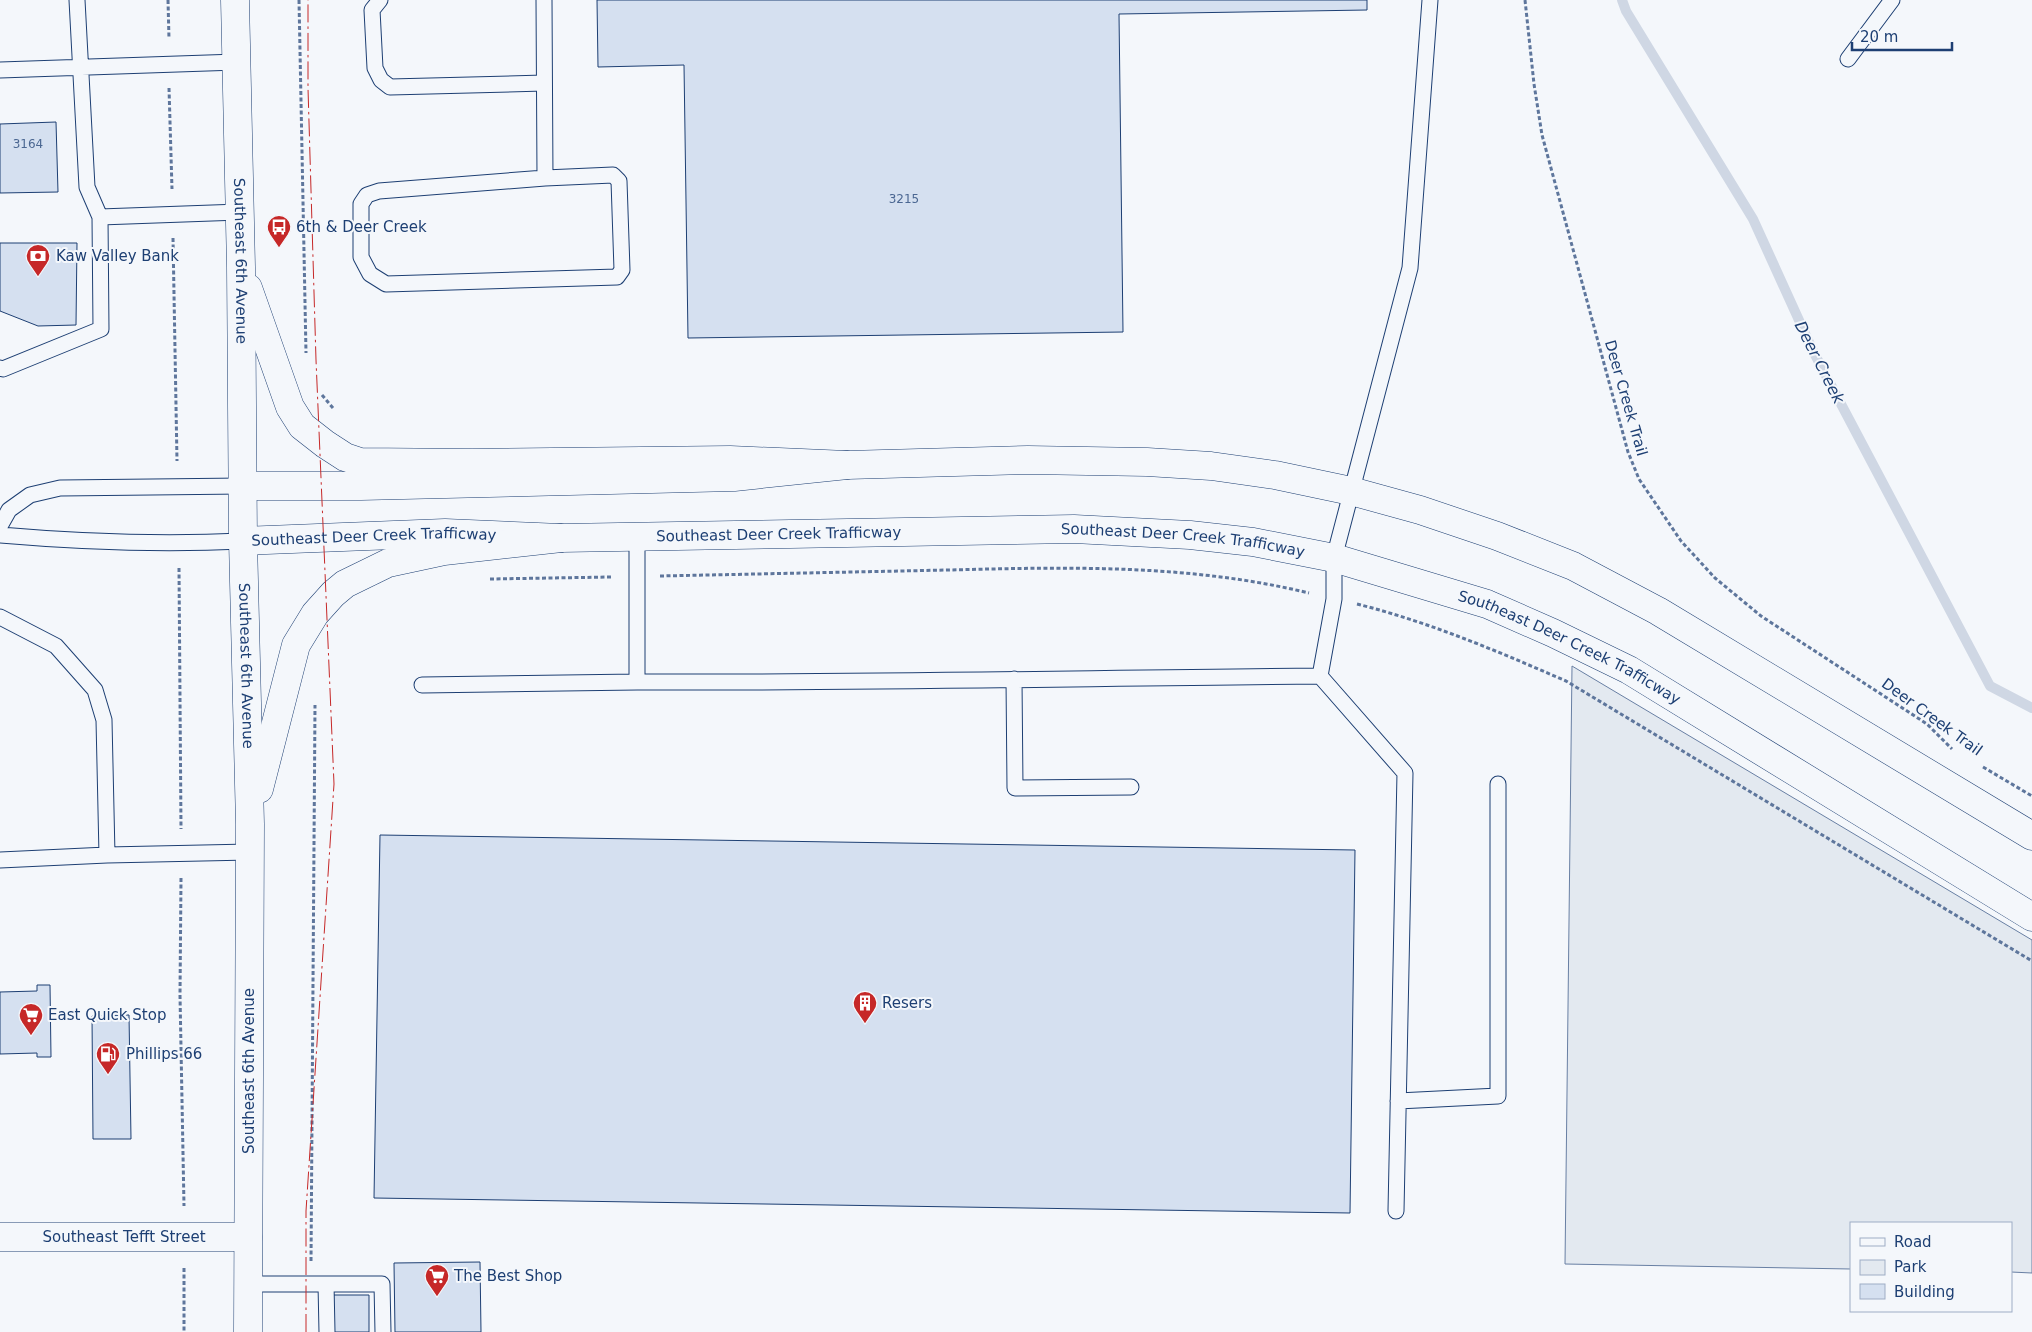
<svg xmlns="http://www.w3.org/2000/svg" width="2032" height="1332" font-family="'DejaVu Sans',sans-serif">
<style>
.green{fill:#e3e9f0;stroke:#687fa3}
.lines{fill:none;stroke-linecap:round;stroke-linejoin:round}
.stream{stroke:#cfd7e4;stroke-width:10}
.building{fill:#d5e0f0;stroke:#1d3f73}
.service-casing{stroke:#1d3f73;stroke-width:17}
.minor-casing{stroke:#1d3f73;stroke-width:29}
.tertiary-casing{stroke:#1d3f73;stroke-width:29}
.primary-casing{stroke:#1d3f73;stroke-width:29}
.path{stroke:#5e769c;stroke-width:3;stroke-dasharray:4 2.5;stroke-linecap:butt}
.service{stroke:#f4f7fb;stroke-width:15}
.minor{stroke:#f4f7fb;stroke-width:28}
.tertiary{stroke:#f4f7fb;stroke-width:28}
.primary{stroke:#f4f7fb;stroke-width:28}
.power{stroke:#c62828;stroke-width:1;stroke-dasharray:18 4 2.5 4;stroke-linecap:butt}
.labels{text-anchor:middle;stroke-width:4;stroke-linejoin:round;paint-order:stroke}
.number-label{font-size:12px;fill:#4b6792}
.poi-label{font-size:15px;fill:#1d3f73;stroke:#f4f7fb;text-anchor:start}
.street-label{font-size:15px;fill:#1d3f73;stroke:#f4f7fb}
.water-label{font-size:16px;font-style:italic;fill:#1d3f73;stroke:#f4f7fb}
</style>
<rect width="100%" height="100%" fill="#f4f7fb"/>
<path class="green" d="M1572,666L2032,940V1273L2011,1272V1223H1851V1269L1565,1264Z"/>
<g class="lines">
<path class="stream" d="M1622,0L1626,11L1753,219L1813,351L1990,686L2032,708"/>
</g>
<path class="building" d="M597,0H1367V10L1119,14L1123,332L688,338L684,65L598,67Z
M56,122L58,192L0,193V124Z
M0,243H77L76,325L38,326L0,311Z
M380,835L1355,850L1350,1213L374,1198Z
M37,985H50L51,1057H37V1053L0,1054V992L37,991Z
M129,1015L131,1139H93L92,1016Z
M480,1262L481,1332H395L394,1263Z
M332,1295H369V1332H333Z"/>
<g class="lines">
<g class="service-casing">
<path id="service" d="M77,0L87,187L100,217
M380,0L372,10L375,68L381,80L390,87L544,83
M544,0L545,178
M1848,59L1892,0
M0,70L237,62
M613,175L619,181L622,270L617,277L386,284L370,274L361,257V204L367,195L379,191L545,178Z
M0,368L3,369L101,329L100,217L240,212
M0,526L9,510L30,495L60,488L243,486
M0,535C81,542 162,545 243,541
M637,537V682C865,683 1092,678 1320,676L1334,599V558L1410,268L1430,0
M0,617L56,646L95,690L104,720L107,855
M1320,676L1405,773L1396,1211
M1014,679L1015,788L1131,787
M422,685L637,682
M0,860L107,855L250,852
M1398,1101L1498,1096V784
M248,1284H382L383,1332
M326,1284L327,1332"/>
</g>
<g class="minor-casing">
<g id="minor">
<path id="s1" d="M0,1237H248"/>
</g>
</g>
<g class="tertiary-casing">
<g id="tertiary">
<path d="M243,486H361L734,477L847,465L1028,460L1147,462L1211,466L1275,475L1351,491L1420,510L1497,536L1573,566L1658,611L2032,836"/>
<path id="s2" d="M243,541L445,533L561,538L1074,529L1190,535L1253,542L1334,558L1487,604L1553,633L1629,670L2032,917"/>
</g>
</g>
<g class="primary-casing">
<g id="primary">
<path id="s3" d="M235,0L241,267L243,541L250,824L248,1332"/>
<path d="M248,288L290,407L302,426L325,444L345,457L360,462L472,463L730,460L847,465"/>
<path d="M259,789L296,645L315,614L333,594L345,584L388,563L444,551L561,538"/>
</g>
</g>
<path class="path" d="M168,0L169,39
M299,0L306,353
M1525,0L1534,84L1542,135L1628,452L1639,479L1681,541L1715,578L1761,616L1927,724L1952,749
M169,88L172,189
M173,238L177,461
M322,395L333,408
M179,568L181,829
M660,576C756,574 852,572 948,570C1070,567 1189,564 1309,593
M490,579L611,577
M1357,604C1429,622 1497,651 1566,681L2032,961
M1983,767L2032,796
M181,878L180,995L184,1206
M311,1261L315,705
M184,1268V1332"/>
<use href="#service" class="service"/>
<use href="#minor" class="minor"/>
<use href="#tertiary" class="tertiary"/>
<use href="#primary" class="primary"/>
<path class="power" d="M306,1332V1211L334,784L316,360L308,88V0"/>
</g>
<defs>
<g id="bus-pin" transform="scale(1.25)"><path d="M0 17L-7.5 6A9.5 9.5 0 1 1 7.5 6Z" fill="#c62828" stroke="#f4f7fb"/><path d="M-5-6H5V4H4V6H2V4H-2V6H-4V4H-5ZM-3.5-4V0h7V-4ZM-3.5 1.2v1.5H-2V1.2ZM2 1.2v1.5H3.5V1.2Z" fill="#fff"/></g>
<g id="bank-pin" transform="scale(1.25)"><path d="M0 17L-7.5 6A9.5 9.5 0 1 1 7.5 6Z" fill="#c62828" stroke="#f4f7fb"/><path d="M-6-4H6V4H-6ZM0-2.3a2.3 2.3 0 1 0 0 4.6a2.3 2.3 0 1 0 0-4.6Z" fill="#fff"/></g>
<g id="building-pin" transform="scale(1.25)"><path d="M0 17L-7.5 6A9.5 9.5 0 1 1 7.5 6Z" fill="#c62828" stroke="#f4f7fb"/><path d="M-4-6H4V6H1V3H-1V6H-4ZM-2.5-4.3h1.7v1.8h-1.7ZM.8-4.3h1.7v1.8H.8ZM-2.5-1h1.7V.8h-1.7ZM.8-1h1.7V.8H.8Z" fill="#fff"/></g>
<g id="supermarket-pin" transform="scale(1.25)"><path d="M0 17L-7.5 6A9.5 9.5 0 1 1 7.5 6Z" fill="#c62828" stroke="#f4f7fb"/><path d="M-6-5.5h2.5l.6 2H6L4.5 2H-2.5L-4.4-4H-6ZM-1.5 3.2a1.3 1.3 0 1 0 .1 0ZM3 3.2a1.3 1.3 0 1 0 .1 0Z" fill="#fff"/></g>
<g id="fuel-pin" transform="scale(1.25)"><path d="M0 17L-7.5 6A9.5 9.5 0 1 1 7.5 6Z" fill="#c62828" stroke="#f4f7fb"/><path d="M-5.5-6h7V0h2V4h1.3V-2.5L3-4.5l.8-.8L6-3V5H2.5V1h-1V6h-7ZM-4.2-4.7v3.2H.2V-4.7Z" fill="#fff"/></g>
</defs>
<g fill-rule="evenodd">
<use href="#bus-pin" x="279" y="227"/>
<use href="#bank-pin" x="38" y="256"/>
<use href="#building-pin" x="865" y="1003"/>
<use href="#supermarket-pin" x="31" y="1015"/>
<use href="#fuel-pin" x="108" y="1054"/>
<use href="#supermarket-pin" x="437" y="1276"/>
</g>
<g class="labels">
<g class="number-label">
<text x="28" y="148">3164</text>
<text x="904" y="203">3215</text>
</g>
<g class="poi-label">
<text x="296" y="232">6th &amp; Deer Creek</text>
<text x="56" y="261">Kaw Valley Bank</text>
<text x="882" y="1008">Resers</text>
<text x="48" y="1020">East Quick Stop</text>
<text x="126" y="1059">Phillips 66</text>
<text x="454" y="1281">The Best Shop</text>
</g>
<g class="street-label">
<text dy="5" stroke="none"><textPath href="#s3" startOffset="261">Southeast 6th Avenue</textPath></text>
<text transform="translate(1626 398) rotate(74)" y="5">Deer Creek Trail</text>
<text dy="5" stroke="none"><textPath href="#s2" startOffset="536">Southeast Deer Creek Trafficway</textPath></text>
<text dy="5" stroke="none"><textPath href="#s2" startOffset="131">Southeast Deer Creek Trafficway</textPath></text>
<text dy="5" stroke="none"><textPath href="#s2" startOffset="941">Southeast Deer Creek Trafficway</textPath></text>
<text dy="5" stroke="none"><textPath href="#s2" startOffset="1346">Southeast Deer Creek Trafficway</textPath></text>
<text dy="5" stroke="none"><textPath href="#s3" startOffset="666">Southeast 6th Avenue</textPath></text>
<text transform="translate(1932 717) rotate(36)" y="5">Deer Creek Trail</text>
<text transform="translate(249 1071) rotate(-90)" y="5">Southeast 6th Avenue</text>
<text dy="5" stroke="none"><textPath href="#s1" startOffset="124">Southeast Tefft Street</textPath></text>
</g>
<g class="water-label">
<text transform="translate(1820 362) rotate(63)" y="6">Deer Creek</text>
</g>
</g>
<rect x="1850" y="1222" width="162" height="90" fill="#f4f7fb" stroke="#9eadc5"/>
<rect x="1860" y="1238" width="25" height="8" fill="#f4f7fb" stroke="#9eadc5"/>
<text x="1894" y="1247" font-size="15" fill="#1d3f73">Road</text>
<rect x="1860" y="1260" width="25" height="15" fill="#e3e9f0" stroke="#9eadc5"/>
<text x="1894" y="1272" font-size="15" fill="#1d3f73">Park</text>
<rect x="1860" y="1284" width="25" height="15" fill="#d5e0f0" stroke="#9eadc5"/>
<text x="1894" y="1297" font-size="15" fill="#1d3f73">Building</text>
<path d="M1852 42v8h100v-8" fill="none" stroke="#1d3f73" stroke-width="2.5"/>
<text x="1860" y="42" font-size="15" fill="#1d3f73" stroke="#f4f7fb" stroke-width="4" paint-order="stroke">20 m</text>
</svg>
